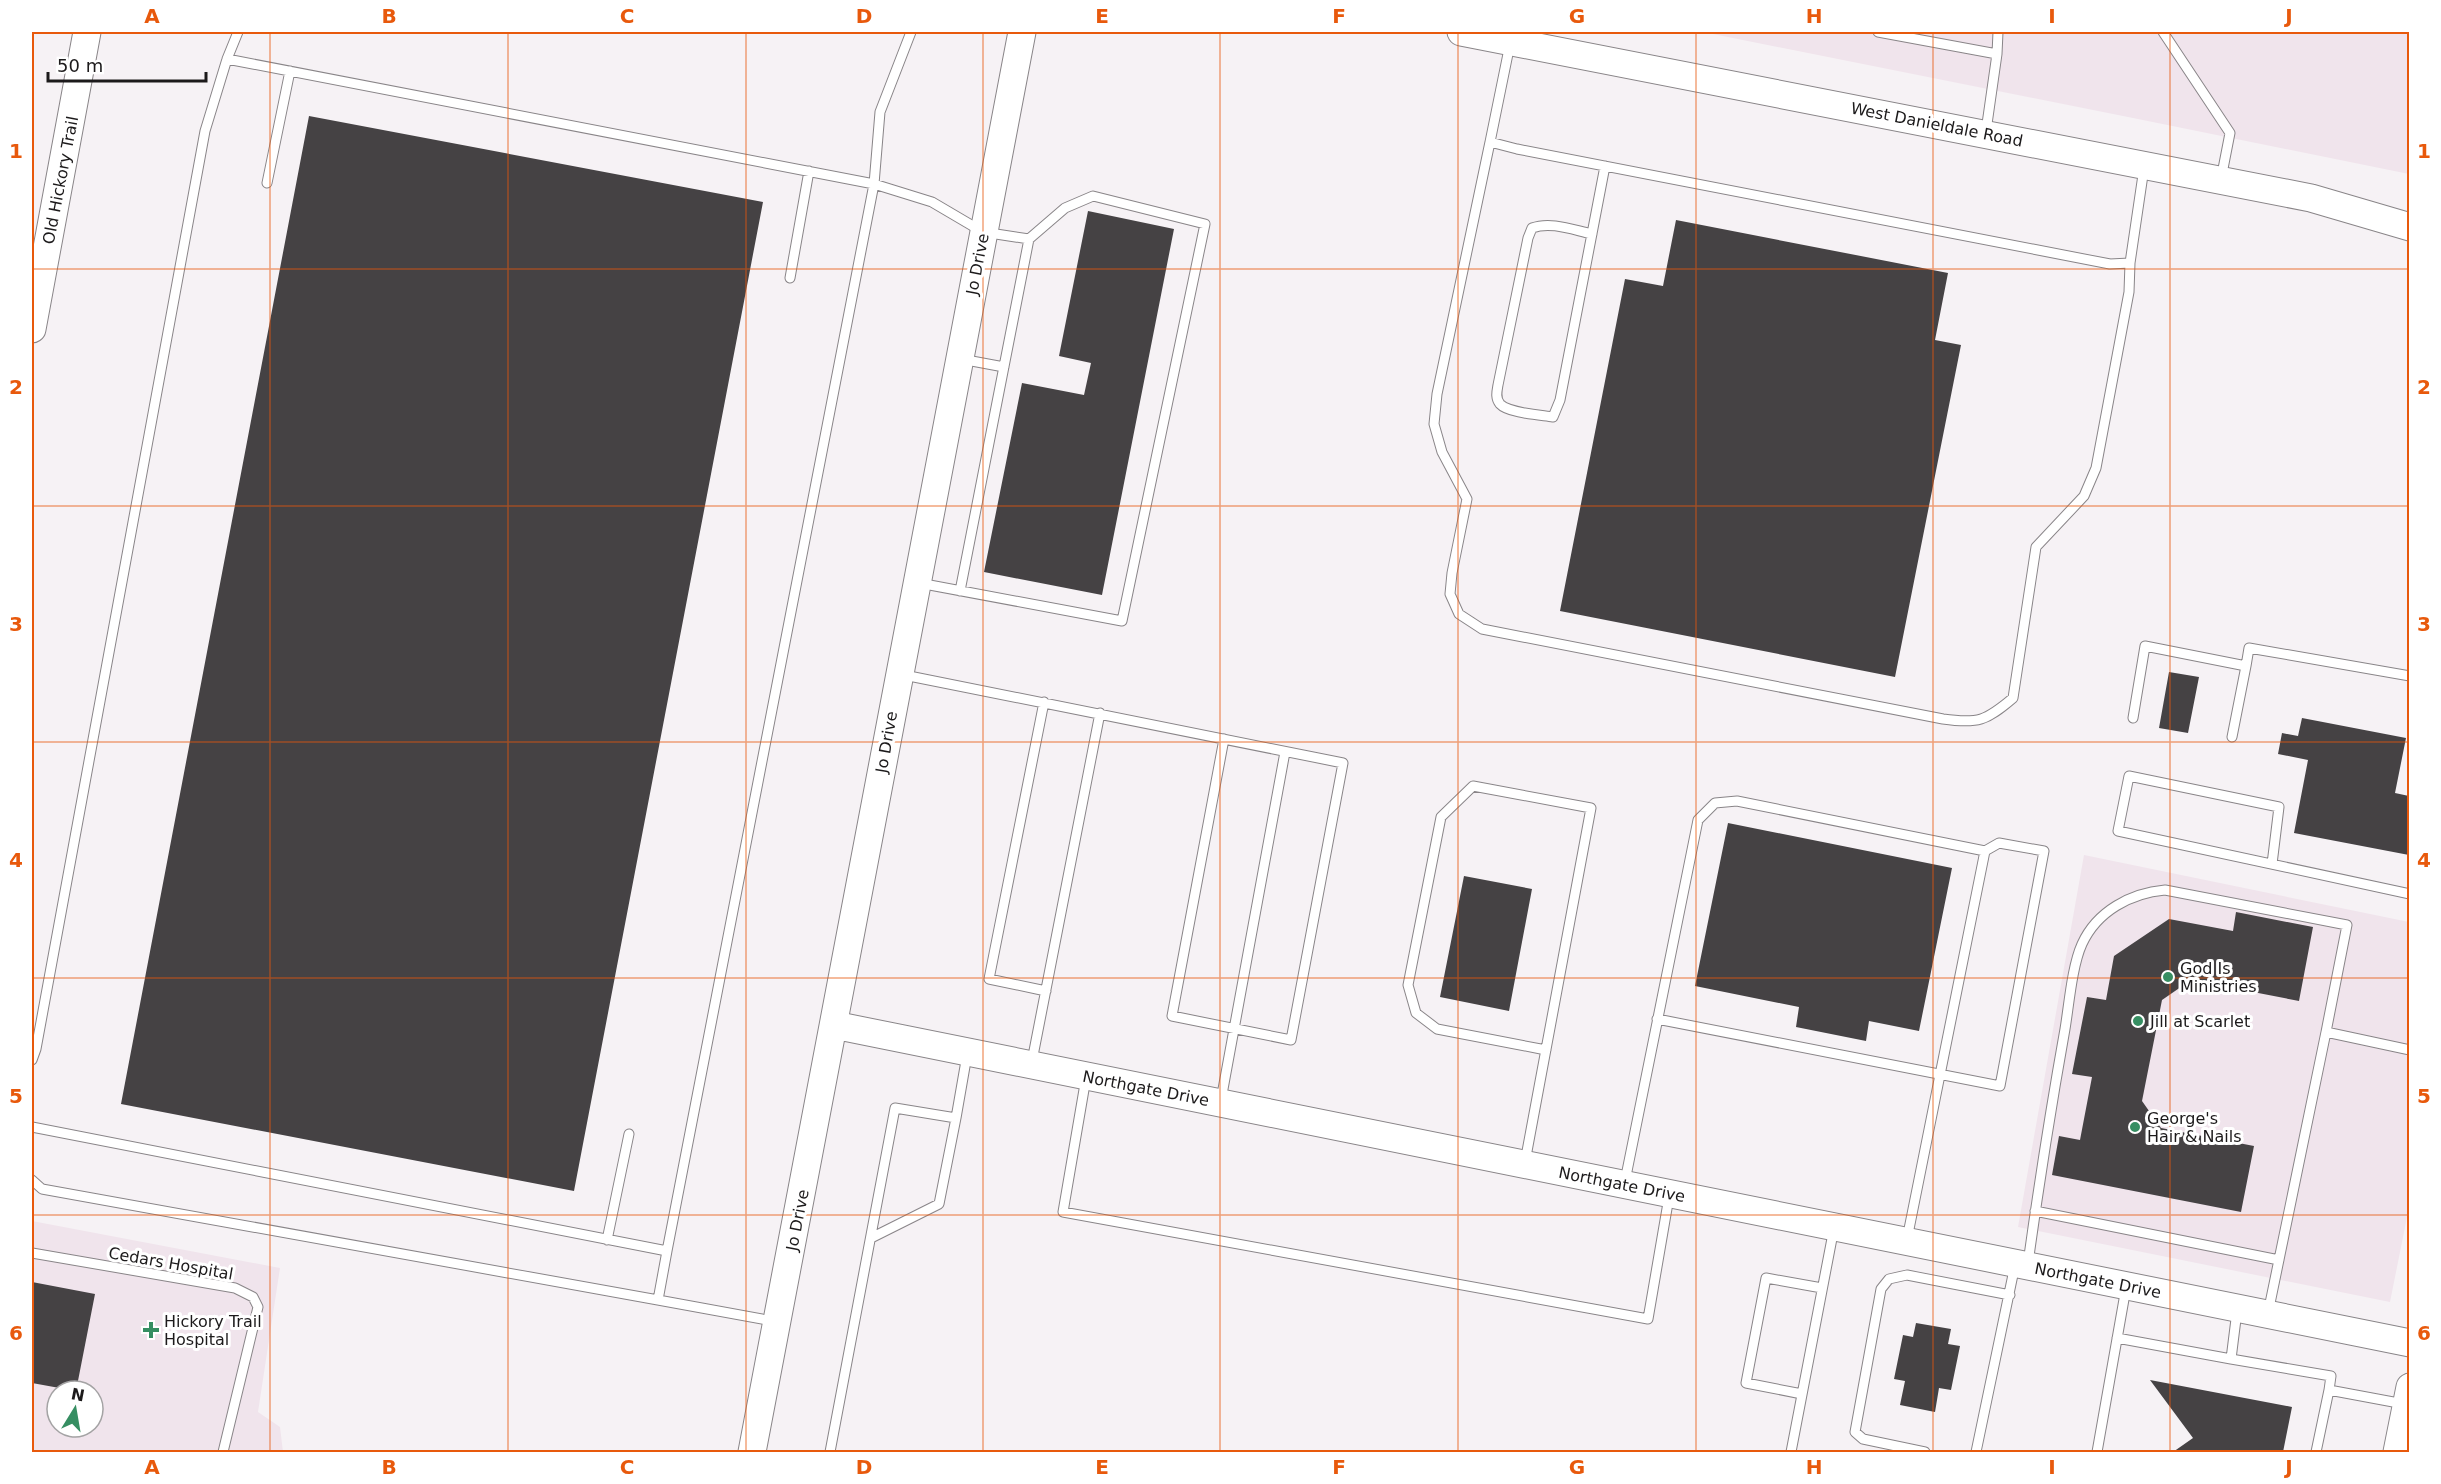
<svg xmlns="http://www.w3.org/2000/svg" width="2441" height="1484" font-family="'DejaVu Sans',sans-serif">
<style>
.built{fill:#f0e4ec;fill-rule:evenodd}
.building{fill:#454244}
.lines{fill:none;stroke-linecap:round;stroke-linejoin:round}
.lane-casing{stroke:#898588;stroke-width:11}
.secondary-casing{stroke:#898588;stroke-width:29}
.lane{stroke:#fff;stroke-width:9}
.secondary{stroke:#fff;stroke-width:27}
.grid{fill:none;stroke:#e8590c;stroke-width:1.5;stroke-opacity:0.55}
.poi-dot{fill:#368e62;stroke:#fff;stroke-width:2}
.labels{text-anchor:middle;stroke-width:6;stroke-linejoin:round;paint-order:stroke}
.street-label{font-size:16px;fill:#1c1a1b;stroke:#fff}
.poi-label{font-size:16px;fill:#1c1a1b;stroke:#fff;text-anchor:start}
.neatline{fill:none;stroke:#e8590c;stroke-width:2}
.grid-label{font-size:20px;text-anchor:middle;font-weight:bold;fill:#e8590c}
</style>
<rect width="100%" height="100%" fill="#f6f2f5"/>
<path class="built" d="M1703,32H2409V174L2133,118Z
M2084,855L2409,922V1207L2390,1302L2018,1227Z
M32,1221L280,1268L258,1412L280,1427L283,1452H32ZM57,1391H93V1427H57Z"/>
<path class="building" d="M309,116L763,202L574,1191L121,1104Z
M1088,211L1174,229L1102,595L984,572L1022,383L1084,395L1091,363L1059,356Z
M1676,220L1948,273L1935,340L1961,345L1895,677L1560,611L1625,279L1663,286Z
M2169,672L2199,677L2188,733L2159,728Z
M2302,718L2406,738L2395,793L2409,796V855L2294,833L2308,760L2278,754L2282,733L2298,736Z
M1728,823L1952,868L1919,1031L1869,1021L1866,1041L1796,1027L1799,1007L1695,986Z
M1464,876L1532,889L1509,1011L1440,997Z
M2236,912L2313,927L2299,1001L2191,980L2162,1000L2142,1101L2161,1128L2254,1146L2241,1212L2052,1175L2059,1136L2080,1140L2092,1077L2072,1074L2087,997L2106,1000L2114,956L2169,919L2233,931Z
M32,1282L95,1294L76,1391L32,1383Z
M1916,1323L1951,1329L1948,1344L1960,1346L1951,1390L1939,1388L1935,1412L1900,1405L1905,1381L1894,1379L1903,1335L1913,1337Z
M2150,1380L2292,1407L2283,1452H2173L2193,1438Z"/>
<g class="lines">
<g class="lane-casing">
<path id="lane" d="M238,32L227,59L874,184L932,202L983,232L1029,239
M1878,32L1997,54L1998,32
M2163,32L2230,133L2221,179
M1510,44L1490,142L1517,149L2110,264L2130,263L2144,168
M1986,131L1997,54
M1490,142L1437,394L1434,424L1442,452L1467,499L1452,573L1450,594L1459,614L1482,629L1943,719C1978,724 1986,721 2013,698L2036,547L2084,496L2096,468L2129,292L2130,263
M267,183L290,71
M1592,234C1573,230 1551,221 1532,228L1528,238L1498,385C1497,391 1495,398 1500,404C1508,413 1540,415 1553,417L1560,400L1605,166
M790,278L809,171
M961,359L1004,367
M919,583L1122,621L1205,224L1093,196L1065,208L1029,239L960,591
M904,675L1343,763L1291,1040L1172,1016L1224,739
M1044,702L989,979L1046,991
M2133,718L2145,646L2246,666L2249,648L2410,676
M2232,737L2246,666
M2272,864L2279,807L2129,776L2118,831L2410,894
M1657,1019L2000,1086L2044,851L1999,843L1985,851
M32,1060L36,1049L205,131L227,59
M1032,1061L1100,713
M1086,1078L1063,1212L1648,1319L1669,1197
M1221,1100L1285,752
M956,1118L967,1055
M32,1127L667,1251L874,184L880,112L911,32
M1525,1162L1591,808L1473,786L1441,817L1408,985L1416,1013L1437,1029L1546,1050
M32,1180L42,1189L658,1300L667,1251
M1625,1181L1698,820L1715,803L1737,801L1985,851L1907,1239
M2035,1211L2279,1260
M607,1240L629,1134
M32,1253L235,1288L253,1297L258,1307L223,1452
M2028,1263C2039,1184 2051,1107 2065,1029C2069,1005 2072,966 2082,944C2097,911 2131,893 2165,890L2347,925L2326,1032
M658,1300L773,1321
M2237,1311L2231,1359L2331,1376L2329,1390L2404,1404
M2268,1313L2326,1032L2410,1050
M2117,1338L2231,1359
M1802,1394L1746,1383L1766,1278L1822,1288
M830,1452L895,1108L956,1118L939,1204L871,1238
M1791,1452L1834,1228
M1925,1452L1863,1439L1855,1432L1881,1289L1889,1279L1907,1275L2010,1295
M1976,1452L2015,1265
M2097,1452L2126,1288
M2316,1452L2329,1390"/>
</g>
<g class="secondary-casing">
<path id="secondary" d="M1461,32L2311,198L2410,227
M32,329L87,32
M834,1025L2410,1343
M752,1452L1022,32
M2397,1452L2410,1387"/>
</g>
<use href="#lane" class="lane"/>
<use href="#secondary" class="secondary"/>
</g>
<path class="grid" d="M270,32V1452M508,32V1452M746,32V1452M983,32V1452M1220,32V1452M1458,32V1452M1696,32V1452M1933,32V1452M2170,32V1452M32,269H2410M32,506H2410M32,742H2410M32,978H2410M32,1215H2410"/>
<g class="poi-dot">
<circle cx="2168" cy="977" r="6"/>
<circle cx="2138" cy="1021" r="6"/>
<circle cx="2135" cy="1127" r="6"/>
<path d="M148 1321h6v6h6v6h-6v6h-6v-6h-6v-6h6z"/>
</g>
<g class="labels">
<g class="street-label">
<text transform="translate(1937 124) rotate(11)" y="6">West Danieldale Road</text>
<text transform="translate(60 180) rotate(-79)" y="6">Old Hickory Trail</text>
<text transform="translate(977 264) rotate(-79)" y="6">Jo Drive</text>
<text transform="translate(886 742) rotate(-80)" y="6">Jo Drive</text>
<text transform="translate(1146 1088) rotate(11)" y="6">Northgate Drive</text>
<text transform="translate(1622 1184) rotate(11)" y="6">Northgate Drive</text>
<text transform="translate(797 1220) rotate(-79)" y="6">Jo Drive</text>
<text transform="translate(171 1263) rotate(10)" y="6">Cedars Hospital</text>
<text transform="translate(2098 1280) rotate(11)" y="6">Northgate Drive</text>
</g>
<g class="poi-label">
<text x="2180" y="974">God Is<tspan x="2180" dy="18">Ministries</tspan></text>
<text x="2150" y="1027">Jill at Scarlet</text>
<text x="2147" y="1124">George's<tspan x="2147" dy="18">Hair &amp; Nails</tspan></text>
<text x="164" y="1327">Hickory Trail<tspan x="164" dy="18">Hospital</tspan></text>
</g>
</g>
<rect width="2441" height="1484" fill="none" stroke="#ffffff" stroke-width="66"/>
<g transform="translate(75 1409) rotate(11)"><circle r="28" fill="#ffffff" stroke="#a4a3a4" stroke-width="1.5"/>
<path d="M0-4.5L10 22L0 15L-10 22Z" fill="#368e62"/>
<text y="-9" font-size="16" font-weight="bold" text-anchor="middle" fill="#1c1a1b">N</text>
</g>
<path d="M48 72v9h158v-9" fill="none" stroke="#1c1a1b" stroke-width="3"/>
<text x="57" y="72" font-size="18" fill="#1c1a1b" stroke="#ffffff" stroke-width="4.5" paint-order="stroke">50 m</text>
<rect x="33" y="33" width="2375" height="1418" class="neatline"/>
<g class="grid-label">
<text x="152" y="23">A</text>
<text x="389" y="23">B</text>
<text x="627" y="23">C</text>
<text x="864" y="23">D</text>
<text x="1102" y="23">E</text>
<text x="1339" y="23">F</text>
<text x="1577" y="23">G</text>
<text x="1814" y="23">H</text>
<text x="2052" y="23">I</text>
<text x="2289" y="23">J</text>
<text x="16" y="158">1</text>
<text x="2424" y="158">1</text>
<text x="16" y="394">2</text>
<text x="2424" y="394">2</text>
<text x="16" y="631">3</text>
<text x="2424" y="631">3</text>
<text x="16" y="867">4</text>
<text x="2424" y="867">4</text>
<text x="16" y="1103">5</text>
<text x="2424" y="1103">5</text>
<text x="16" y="1340">6</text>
<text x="2424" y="1340">6</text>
<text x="152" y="1474">A</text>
<text x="389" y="1474">B</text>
<text x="627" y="1474">C</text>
<text x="864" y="1474">D</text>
<text x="1102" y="1474">E</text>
<text x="1339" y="1474">F</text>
<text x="1577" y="1474">G</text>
<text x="1814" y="1474">H</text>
<text x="2052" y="1474">I</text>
<text x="2289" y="1474">J</text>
</g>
</svg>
